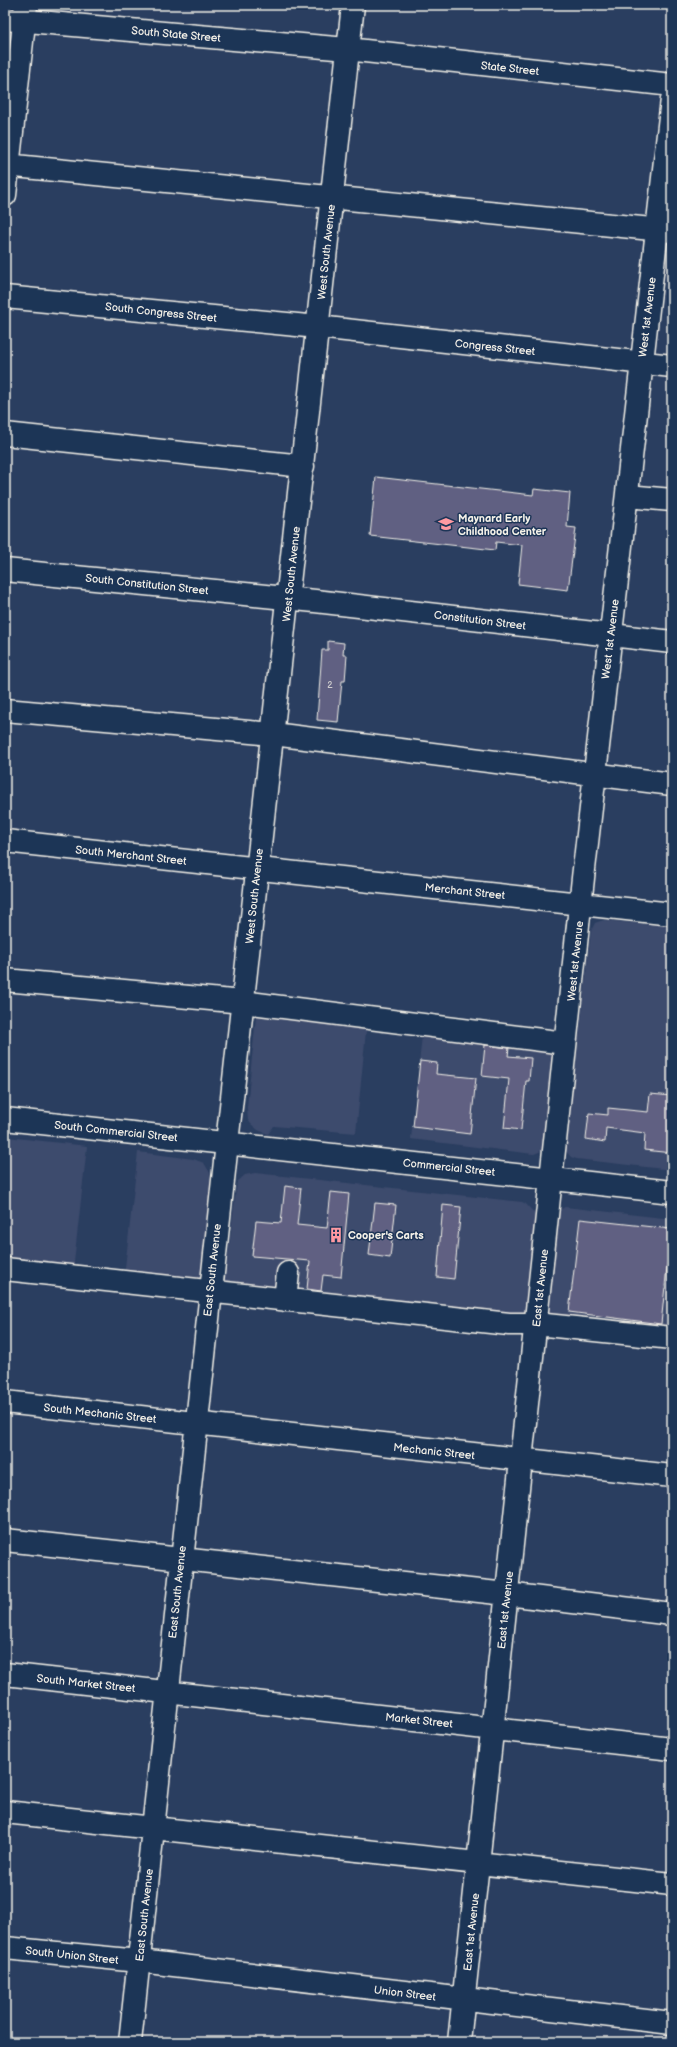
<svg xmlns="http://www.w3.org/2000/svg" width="677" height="2047" font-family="'Balsamiq Sans',sans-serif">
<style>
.built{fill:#3e4b6d}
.building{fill:#606082;stroke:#f4f1e8}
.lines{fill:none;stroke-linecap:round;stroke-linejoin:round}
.minor-casing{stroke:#f4f1e8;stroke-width:25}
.major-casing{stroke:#f4f1e8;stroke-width:25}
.minor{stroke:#1d3557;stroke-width:22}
.major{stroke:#1d3557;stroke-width:22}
.labels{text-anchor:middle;stroke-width:3;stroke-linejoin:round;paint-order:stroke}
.number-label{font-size:9px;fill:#cfcdce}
.street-label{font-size:11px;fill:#f4f1e8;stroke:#1d3557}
.poi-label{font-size:11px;font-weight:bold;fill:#f4f1e8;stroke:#1d3557;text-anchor:start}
</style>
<rect width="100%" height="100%" fill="#2a3e60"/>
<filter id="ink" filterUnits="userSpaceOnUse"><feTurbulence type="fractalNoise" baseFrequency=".025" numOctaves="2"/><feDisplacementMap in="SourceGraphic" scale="8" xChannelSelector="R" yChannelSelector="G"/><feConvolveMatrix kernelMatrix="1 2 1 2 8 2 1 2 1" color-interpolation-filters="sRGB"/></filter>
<g filter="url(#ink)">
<path class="built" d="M604,920L672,927V1170L577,1159L571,1157L566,1151L591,931L595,923Z
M258,997L368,1010L356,1133L274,1126L268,1134L258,1130L251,1124L248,1120L247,1108Z
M424,1017L556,1034L544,1149L541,1151L534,1154L411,1139Z
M7,1137L87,1146L72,1280L5,1273V1155Z
M138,1152L193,1159L204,1163L210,1173L211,1186L199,1294L123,1286Z
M255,1173L522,1202L526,1204L534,1213L536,1219L524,1329L223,1296L237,1182L245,1175Z
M565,1207L672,1219V1345L545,1331L558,1211Z"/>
<path class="building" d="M376,477L533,495L534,489L570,493L567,527L576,528L568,590L518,584L522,545L496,542L495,550L370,536Z
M328,641L344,643L343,655H347L345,681H342L338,722L317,720L322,650H328Z
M485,1045L509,1048L508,1056L531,1058L529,1081H526L521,1130L504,1128L509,1079L482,1076Z
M420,1061L437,1063L436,1074L476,1078L470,1134L413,1127Z
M650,1094L672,1096V1153L644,1150L645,1133L606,1128L605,1142L586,1139L589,1113L608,1115V1108L648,1112Z
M285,1186L301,1188L297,1225L327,1228L331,1192L349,1194L341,1277L323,1275L321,1291L307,1289L310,1261L252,1256L256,1221L281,1223Z
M375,1203L396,1205L390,1258L369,1255Z
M443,1205L461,1207L454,1279L437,1277Z
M580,1219L671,1229L661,1324L569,1312Z"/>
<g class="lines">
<g class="minor-casing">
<path id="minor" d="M5,19L347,49L672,85
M5,165L672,231
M5,195L26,5
M5,297L318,327L672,366
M5,434L303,466
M627,496L672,500
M5,570L315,601L672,642
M5,710L273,734L672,784
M5,841L672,914
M5,980L243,1002L565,1043
M5,1269L509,1324H536L672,1338
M285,1300L288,1273
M5,1402L672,1476
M5,1540L507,1594L672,1614
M5,1674L672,1749
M5,1812L672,1884
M5,1948L139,1961L672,2023
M130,2042L227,1143
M459,2042L583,878L672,99"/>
</g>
<g class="major-casing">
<path id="major" d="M5,1119L672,1192
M227,1143L353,5"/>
</g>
<use href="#minor" class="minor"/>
<use href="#major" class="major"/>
</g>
</g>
<defs>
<g id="school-bare" transform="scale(1.2)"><path d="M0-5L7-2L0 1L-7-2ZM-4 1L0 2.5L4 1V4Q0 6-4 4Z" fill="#ff9aa2" stroke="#1d3557" stroke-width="2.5" paint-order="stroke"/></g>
<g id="building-bare" transform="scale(1.2)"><path d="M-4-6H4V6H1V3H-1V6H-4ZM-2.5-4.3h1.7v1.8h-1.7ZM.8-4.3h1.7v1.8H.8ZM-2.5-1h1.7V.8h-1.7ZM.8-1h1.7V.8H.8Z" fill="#ff9aa2" stroke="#1d3557" stroke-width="2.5" paint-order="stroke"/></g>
</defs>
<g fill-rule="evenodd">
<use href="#school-bare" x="446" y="524"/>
<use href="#building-bare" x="336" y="1235"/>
</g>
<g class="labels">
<g class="number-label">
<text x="330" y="688">2</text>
</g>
<g class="street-label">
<text transform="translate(176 34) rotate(5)" y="4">South State Street</text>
<text transform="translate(510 68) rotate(6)" y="4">State Street</text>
<text transform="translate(326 252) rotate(-84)" y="4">West South Avenue</text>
<text transform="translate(161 312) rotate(6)" y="4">South Congress Street</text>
<text transform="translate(647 317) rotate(-83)" y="4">West 1st Avenue</text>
<text transform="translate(495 347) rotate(6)" y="4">Congress Street</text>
<text transform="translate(291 574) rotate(-84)" y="4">West South Avenue</text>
<text transform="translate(147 584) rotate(6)" y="4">South Constitution Street</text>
<text transform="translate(480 620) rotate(7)" y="4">Constitution Street</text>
<text transform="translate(610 639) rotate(-83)" y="4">West 1st Avenue</text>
<text transform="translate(131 855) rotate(6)" y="4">South Merchant Street</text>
<text transform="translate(465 891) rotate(6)" y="4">Merchant Street</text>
<text transform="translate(254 896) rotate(-84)" y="4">West South Avenue</text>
<text transform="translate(575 961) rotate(-84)" y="4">West 1st Avenue</text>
<text transform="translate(116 1131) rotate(6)" y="4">South Commercial Street</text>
<text transform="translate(449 1167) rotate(6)" y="4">Commercial Street</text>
<text transform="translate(212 1270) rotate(-84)" y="4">East South Avenue</text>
<text transform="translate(540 1288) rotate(-84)" y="4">East 1st Avenue</text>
<text transform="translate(100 1413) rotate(6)" y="4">South Mechanic Street</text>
<text transform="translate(434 1451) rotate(6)" y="4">Mechanic Street</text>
<text transform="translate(177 1592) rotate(-84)" y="4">East South Avenue</text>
<text transform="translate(505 1610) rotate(-84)" y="4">East 1st Avenue</text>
<text transform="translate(86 1683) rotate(6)" y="4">South Market Street</text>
<text transform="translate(419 1720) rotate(6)" y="4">Market Street</text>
<text transform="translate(144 1915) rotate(-84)" y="4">East South Avenue</text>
<text transform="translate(471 1932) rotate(-84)" y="4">East 1st Avenue</text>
<text transform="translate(72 1955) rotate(6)" y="4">South Union Street</text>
<text transform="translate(405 1993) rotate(7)" y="4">Union Street</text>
</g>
<g class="poi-label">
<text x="458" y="522">Maynard Early<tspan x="458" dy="13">Childhood Center</tspan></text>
<text x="348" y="1239">Cooper's Carts</text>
</g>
</g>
<rect width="677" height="2047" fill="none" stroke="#1d3557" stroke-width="20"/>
<rect x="10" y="10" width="657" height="2027" fill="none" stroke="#f4f1e8" stroke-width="1.5" filter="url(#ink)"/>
</svg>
